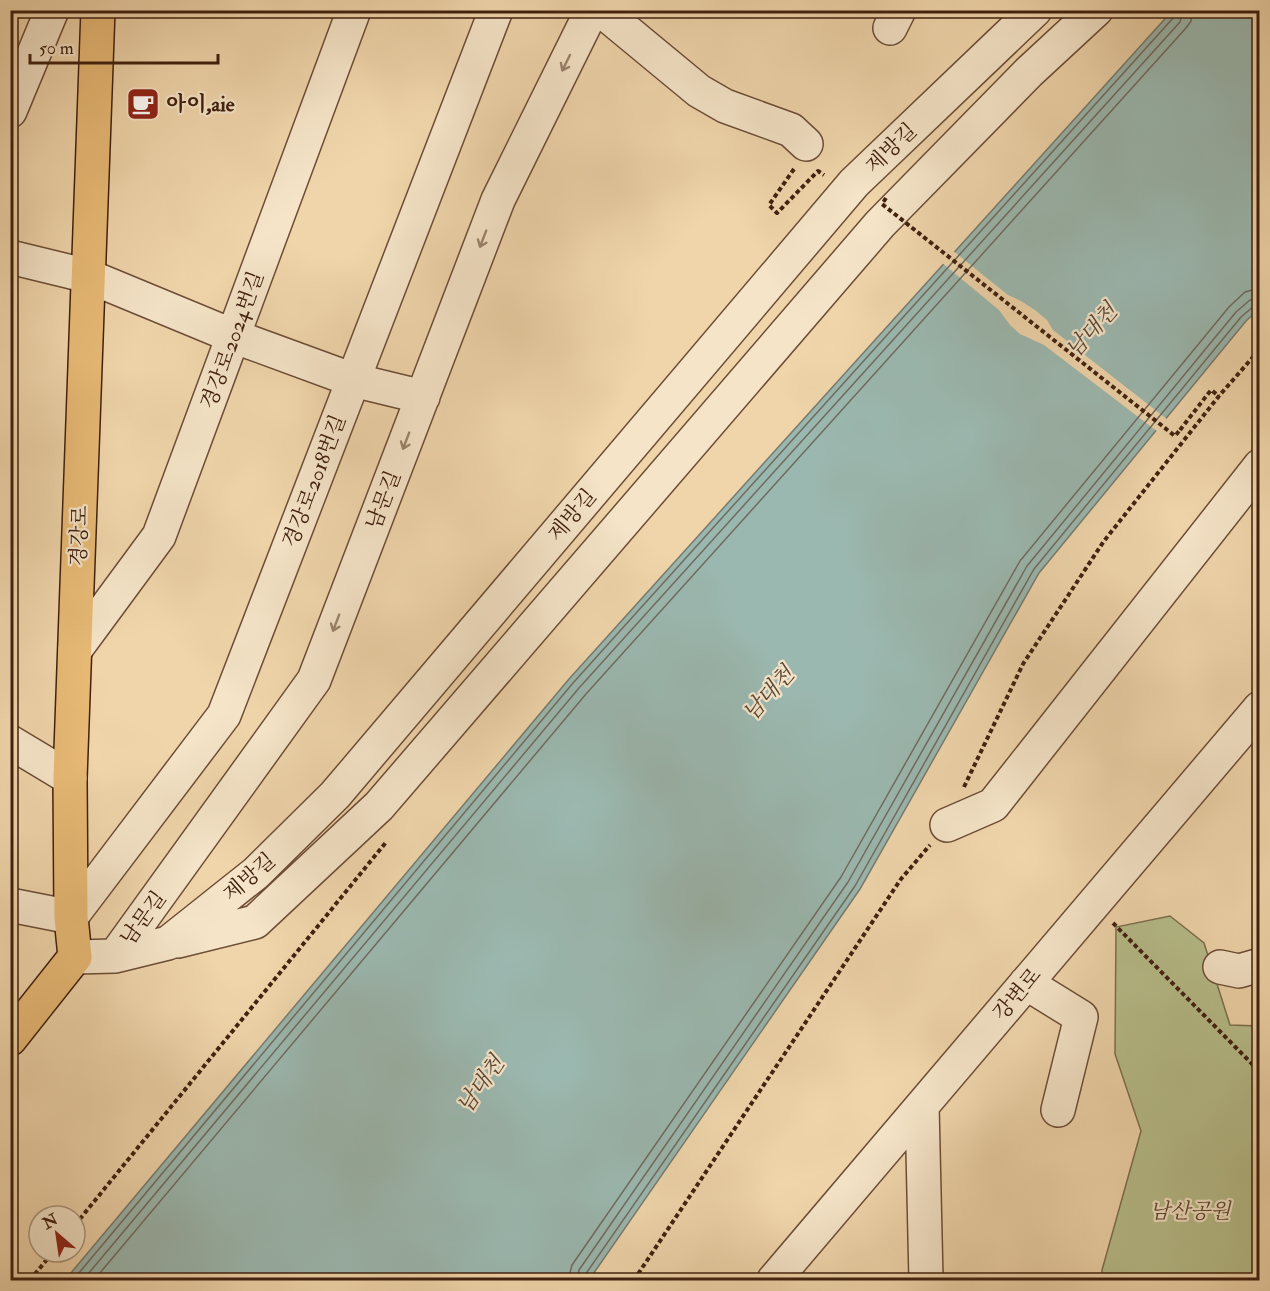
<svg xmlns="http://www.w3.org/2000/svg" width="1270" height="1291" font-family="'IM FELL Double Pica','Noto Serif KR',serif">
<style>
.green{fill:#b7be8b;stroke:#7c6f4d;stroke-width:1.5}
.water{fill:#9bb8b0;stroke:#777b70;stroke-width:1.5}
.pier{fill:#f0d5ab}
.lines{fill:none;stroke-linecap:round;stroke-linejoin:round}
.shore{stroke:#6e6c60;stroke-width:1.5}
.minor-casing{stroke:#6c4d36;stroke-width:36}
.major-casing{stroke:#40200f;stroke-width:36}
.path{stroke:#40200f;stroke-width:4;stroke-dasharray:4.5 3;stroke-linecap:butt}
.minor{stroke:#f5e4c8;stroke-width:33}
.major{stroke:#e8ba76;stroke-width:33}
.path-bridge{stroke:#40200f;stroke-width:4;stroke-dasharray:4.5 3;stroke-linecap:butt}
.oneway{stroke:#9a826c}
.labels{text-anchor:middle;stroke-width:4.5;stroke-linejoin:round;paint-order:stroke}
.poi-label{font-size:21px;font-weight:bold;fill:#40200f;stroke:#f5e4c8;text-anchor:start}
.street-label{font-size:21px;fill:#40200f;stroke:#f5e4c8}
.park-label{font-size:21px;font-style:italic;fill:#5e482e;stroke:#f5e4c8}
.water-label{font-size:22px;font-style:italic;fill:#574637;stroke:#f5e4c8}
</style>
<rect width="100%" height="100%" fill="#f0d5ab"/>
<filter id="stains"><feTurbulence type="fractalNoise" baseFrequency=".00333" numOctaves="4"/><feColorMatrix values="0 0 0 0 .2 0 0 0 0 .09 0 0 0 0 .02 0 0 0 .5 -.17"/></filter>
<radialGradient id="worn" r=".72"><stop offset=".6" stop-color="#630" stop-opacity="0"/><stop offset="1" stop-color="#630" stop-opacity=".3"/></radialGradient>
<path class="green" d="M1170,916L1204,943L1230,1025L1259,1026V1280H1102V1270L1141,1131L1115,1054L1116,927Z"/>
<path class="water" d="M1172,11H1259V309L1246,321L1039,573L860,889L589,1280H65L569,679Z"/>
<path class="pier" d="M952,250L1008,295L1021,301L1035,310L1047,320L1053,330L1168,420L1158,432L1044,345L1020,334L1010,325L999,310L941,262Z"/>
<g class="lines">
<path class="shore" d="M73,1280L573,683L1174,17L1176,10
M83,1280L579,688L1180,22L1183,10
M94,1280L586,694L1186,28L1191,21L1192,10
M568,1280L572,1265L841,877L1020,561L1229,307L1245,292L1260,288
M577,1280L579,1270L848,882L1027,566L1236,312L1250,300L1260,297
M584,1280L585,1275L855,886L1034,569L1241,317L1254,306L1260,305"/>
<g class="minor-casing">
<path id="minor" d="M601,10L699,91L725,106L791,130L806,144
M890,28L899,10
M10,111L52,10
M10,257L88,276L233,336L353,380L423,397
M75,650L159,536L354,10
M10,742L70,778
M947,825L993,805L1260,466
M10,905L71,917L224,715L496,10
M178,941L255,922L379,806L880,224L1029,72L1096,10
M115,956L314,680L498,200L592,10
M75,957L115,956L168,943L256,873L335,795L854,183L1035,10
M1220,967L1239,971L1260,965
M1026,983L1081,1017L1058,1110
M922,1106L926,1280
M774,1280L1260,708"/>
</g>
<g class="major-casing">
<path id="major" d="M10,1039L75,957L71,917L70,778L98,10"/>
</g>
<path class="path" d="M794,169L769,205L777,213L818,171L824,175
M1180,430L1211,390L1219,396
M964,787L1023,664L1104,541L1219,396L1260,349
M1113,923L1260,1072
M75,1225L387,841
M30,1280L53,1252
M634,1280L901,879L930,845"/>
<use href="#minor" class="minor"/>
<use href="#major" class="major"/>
<path class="path-bridge" d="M886,198L882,204L1175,436L1180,430"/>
</g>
<defs><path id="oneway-shaft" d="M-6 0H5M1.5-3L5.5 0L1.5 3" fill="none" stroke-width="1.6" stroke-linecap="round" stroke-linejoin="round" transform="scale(1.5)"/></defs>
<g class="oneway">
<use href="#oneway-shaft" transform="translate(566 63) rotate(116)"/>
<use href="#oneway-shaft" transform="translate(483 239) rotate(111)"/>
<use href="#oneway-shaft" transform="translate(406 441) rotate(111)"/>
<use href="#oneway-shaft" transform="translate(336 623) rotate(111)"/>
</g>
<defs>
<g id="cafe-square" transform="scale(1.725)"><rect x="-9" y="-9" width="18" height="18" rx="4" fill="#8f2418" stroke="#f5e4c8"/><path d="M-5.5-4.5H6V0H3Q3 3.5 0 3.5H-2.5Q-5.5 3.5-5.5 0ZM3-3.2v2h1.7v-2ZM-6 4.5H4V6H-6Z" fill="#fff"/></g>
</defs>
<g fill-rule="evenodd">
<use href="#cafe-square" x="143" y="104"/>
</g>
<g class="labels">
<g class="poi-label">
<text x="166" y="111">아이,aie</text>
</g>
<g class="street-label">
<text transform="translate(891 148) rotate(-44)" y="7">제방길</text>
<text transform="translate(232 340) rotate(-70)" y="7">경강로2024번길</text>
<text transform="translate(314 481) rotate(-69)" y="7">경강로2018번길</text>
<text transform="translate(383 500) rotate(-69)" y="7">남문길</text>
<text transform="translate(572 515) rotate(-50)" y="7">제방길</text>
<text transform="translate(79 536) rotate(-88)" y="7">경강로</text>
<text transform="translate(249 877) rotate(-41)" y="7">제방길</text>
<text transform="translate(143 918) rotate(-54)" y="7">남문길</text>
<text transform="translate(1017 994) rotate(-50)" y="7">강변로</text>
</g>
<g class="park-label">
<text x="1190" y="1218">남산공원</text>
</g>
<g class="water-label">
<text transform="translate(1091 330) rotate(-48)" y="8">남대천</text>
<text transform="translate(768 693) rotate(-48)" y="8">남대천</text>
<text transform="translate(480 1084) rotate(-55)" y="8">남대천</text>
</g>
</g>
<rect width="1270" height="1291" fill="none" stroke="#f0d5ab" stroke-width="36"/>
<rect x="12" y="12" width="1246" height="1267" fill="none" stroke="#40200f" stroke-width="3"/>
<rect x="18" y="18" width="1234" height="1255" fill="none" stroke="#40200f" stroke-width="1.5"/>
<g transform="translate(57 1234) rotate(331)"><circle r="28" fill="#f5e4c8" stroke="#ad967e" stroke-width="1.5"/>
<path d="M0-4.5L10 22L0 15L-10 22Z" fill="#8f2418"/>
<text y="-9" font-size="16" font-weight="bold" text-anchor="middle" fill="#40200f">N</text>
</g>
<path d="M30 54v9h188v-9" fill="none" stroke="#40200f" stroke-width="3"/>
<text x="39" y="54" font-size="18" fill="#40200f" stroke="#f5e4c8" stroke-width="4.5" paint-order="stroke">50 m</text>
<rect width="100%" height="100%" filter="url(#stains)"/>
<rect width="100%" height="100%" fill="url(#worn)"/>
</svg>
